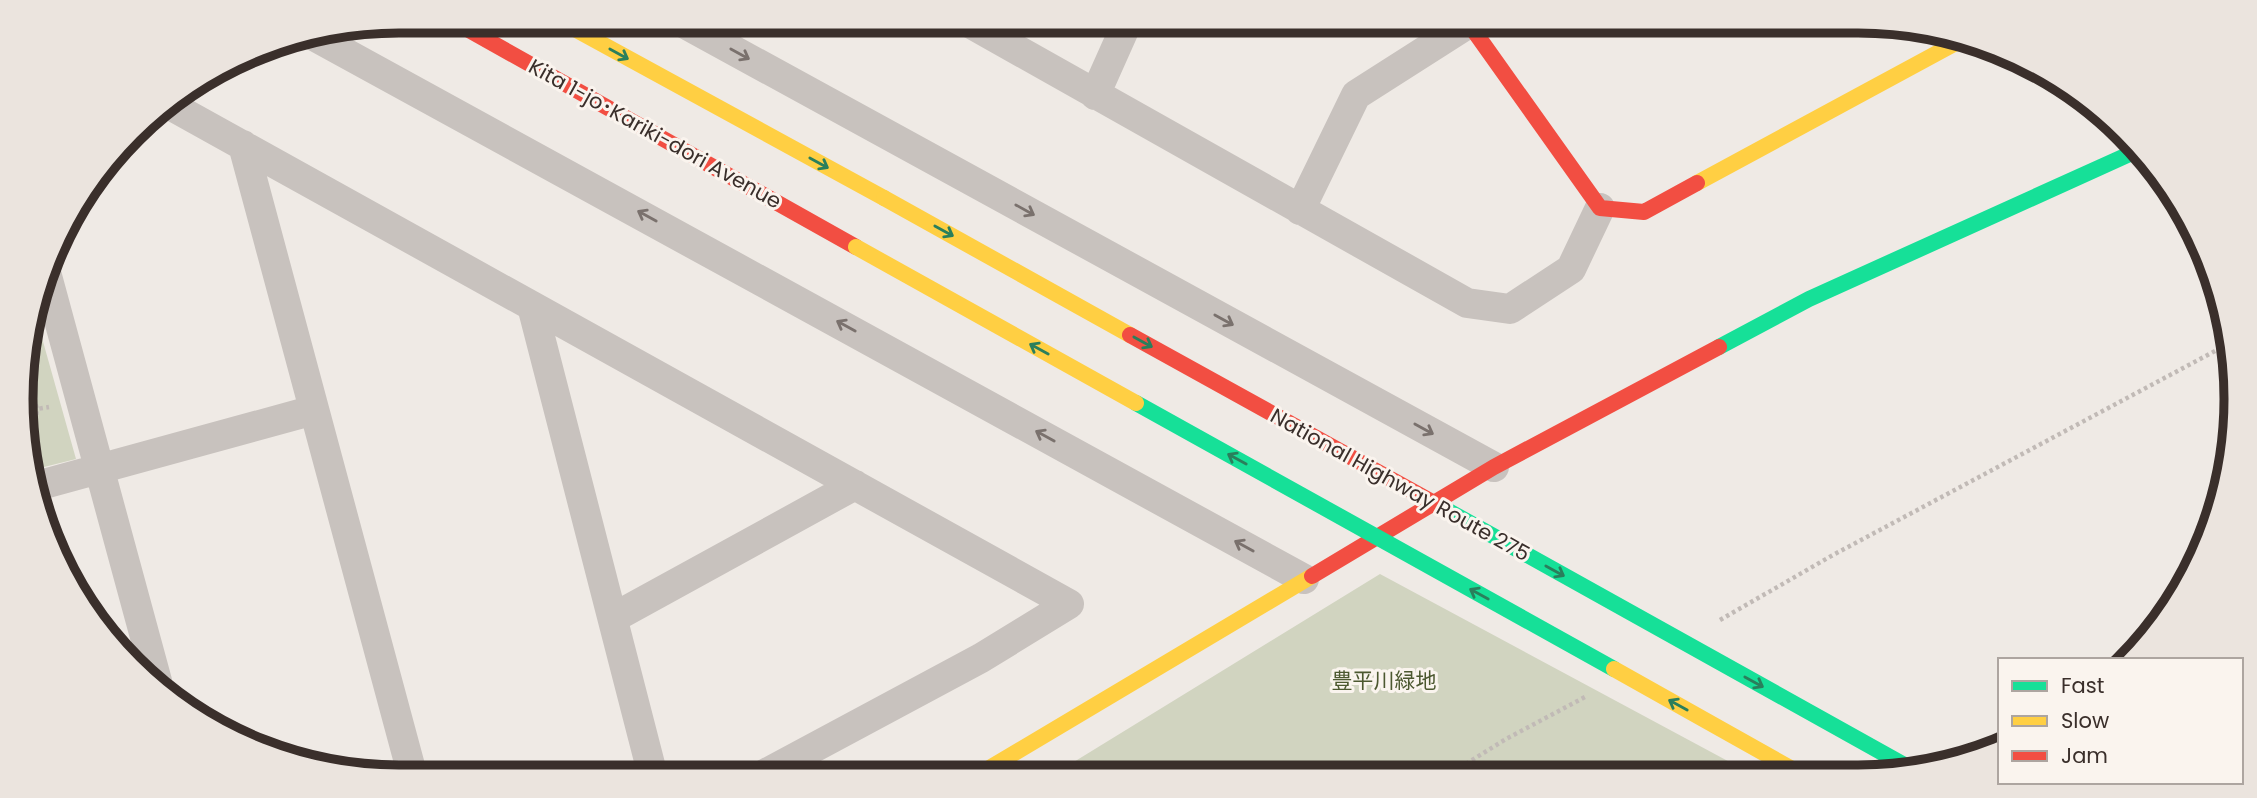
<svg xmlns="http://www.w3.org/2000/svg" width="2257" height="798" font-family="Poppins,'Noto Sans JP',sans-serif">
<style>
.green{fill:#d1d4c0}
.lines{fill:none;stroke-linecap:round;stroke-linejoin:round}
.path{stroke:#c1bab6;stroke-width:4.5;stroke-dasharray:3.5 3.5;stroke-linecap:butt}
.street{stroke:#c8c2be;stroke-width:30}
.fast{stroke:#16e098;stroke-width:16}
.slow{stroke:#ffcf43;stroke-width:16}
.jam{stroke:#f24e42;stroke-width:16}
.fast-bridge{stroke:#16e098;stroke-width:16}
.slow-bridge{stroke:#ffcf43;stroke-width:16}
.jam-bridge{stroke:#f24e42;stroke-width:16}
.oneway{stroke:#2a7f5c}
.oneway2{stroke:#7a716d}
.labels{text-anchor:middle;stroke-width:6;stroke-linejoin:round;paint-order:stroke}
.street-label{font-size:21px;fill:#3a2f2b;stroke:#faf4ee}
.park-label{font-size:21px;fill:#4c5830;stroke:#faf4ee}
.rim{fill:none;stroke:#3a2f2b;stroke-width:9}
</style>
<rect width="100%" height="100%" fill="#efeae5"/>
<path class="green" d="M35,313L76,459L32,470L24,350Z
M1380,574L1752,774L1051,776Z"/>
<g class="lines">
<path class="path" d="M25,364L37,409L49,407
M29,426L36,418L37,409
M1720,620L1833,555L2230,343
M1448,775L1506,739L1585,697"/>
<path class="street" d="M680,21L1494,467
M966,21L1467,303L1510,309L1571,269L1600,208
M316,37L1304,579
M1095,95L1128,21
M168,104L1069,604L981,658L761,776
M243,145L413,777
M1300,210L1356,95L1472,21
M47,276L157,681
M532,306L653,776
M33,487L314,410
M613,618L855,485"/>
<path class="fast" d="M1719,347L1809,299L2134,152"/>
<path class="slow" d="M560,21L884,198
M1697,183L1965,38
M976,776L1312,576"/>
<path class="jam" d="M453,21L856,247
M1467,21L1600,208L1644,212L1697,183
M1312,576L1494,467L1719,347"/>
<path class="fast-bridge" d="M1136,403L1614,669
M1443,508L1915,771"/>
<path class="slow-bridge" d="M884,198L1130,335
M856,247L1136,403
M1614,669L1801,774"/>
<path class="jam-bridge" d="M1130,335L1443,508"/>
</g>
<defs><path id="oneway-shaft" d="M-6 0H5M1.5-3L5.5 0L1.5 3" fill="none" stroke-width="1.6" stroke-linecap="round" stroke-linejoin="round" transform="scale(1.75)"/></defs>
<g class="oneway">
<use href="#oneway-shaft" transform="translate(619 54) rotate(29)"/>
<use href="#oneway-shaft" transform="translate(819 163) rotate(29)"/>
<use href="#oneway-shaft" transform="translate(944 231) rotate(29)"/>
<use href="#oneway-shaft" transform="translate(1143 342) rotate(29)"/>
<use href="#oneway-shaft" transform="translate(1039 349) rotate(-151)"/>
<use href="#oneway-shaft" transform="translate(1237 459) rotate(-151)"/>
<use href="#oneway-shaft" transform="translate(1555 571) rotate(29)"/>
<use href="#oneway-shaft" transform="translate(1479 594) rotate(-151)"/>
<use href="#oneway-shaft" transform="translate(1754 682) rotate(29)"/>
<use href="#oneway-shaft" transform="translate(1678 705) rotate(-151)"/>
</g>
<g class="oneway2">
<use href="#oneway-shaft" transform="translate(740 54) rotate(29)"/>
<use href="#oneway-shaft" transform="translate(1025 210) rotate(29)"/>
<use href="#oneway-shaft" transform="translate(647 216) rotate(-151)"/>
<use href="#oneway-shaft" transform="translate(1224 320) rotate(29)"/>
<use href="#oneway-shaft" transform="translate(846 326) rotate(-151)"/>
<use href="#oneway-shaft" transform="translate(1424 429) rotate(29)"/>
<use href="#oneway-shaft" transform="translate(1045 436) rotate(-151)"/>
<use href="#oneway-shaft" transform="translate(1244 546) rotate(-151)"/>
</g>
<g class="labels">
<g class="street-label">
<text transform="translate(655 134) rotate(29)" y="7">Kita 1-jo･Kariki-dori Avenue</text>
<text transform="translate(1400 485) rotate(29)" y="7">National Highway Route 275</text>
</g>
<g class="park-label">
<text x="1384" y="688">豊平川緑地</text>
</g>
</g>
<path d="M0 0H2257V798H0ZM399 33H1858A366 366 0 0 1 2224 399V399A366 366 0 0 1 1858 765H399A366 366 0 0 1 33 399V399A366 366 0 0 1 399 33Z" fill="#ebe4de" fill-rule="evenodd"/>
<path class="rim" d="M399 33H1858A366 366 0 0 1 2224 399V399A366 366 0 0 1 1858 765H399A366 366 0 0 1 33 399V399A366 366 0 0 1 399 33Z"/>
<rect x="1998" y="658" width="245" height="126" fill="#faf4ee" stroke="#ada5a0" stroke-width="2"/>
<rect x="2012" y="681" width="35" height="10" fill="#16e098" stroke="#ada5a0" stroke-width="2"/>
<text x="2061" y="693" font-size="21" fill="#3a2f2b">Fast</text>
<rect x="2012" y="716" width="35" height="10" fill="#ffcf43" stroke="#ada5a0" stroke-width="2"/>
<text x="2061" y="728" font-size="21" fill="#3a2f2b">Slow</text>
<rect x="2012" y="751" width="35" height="10" fill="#f24e42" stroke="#ada5a0" stroke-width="2"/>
<text x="2061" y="763" font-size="21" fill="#3a2f2b">Jam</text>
</svg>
